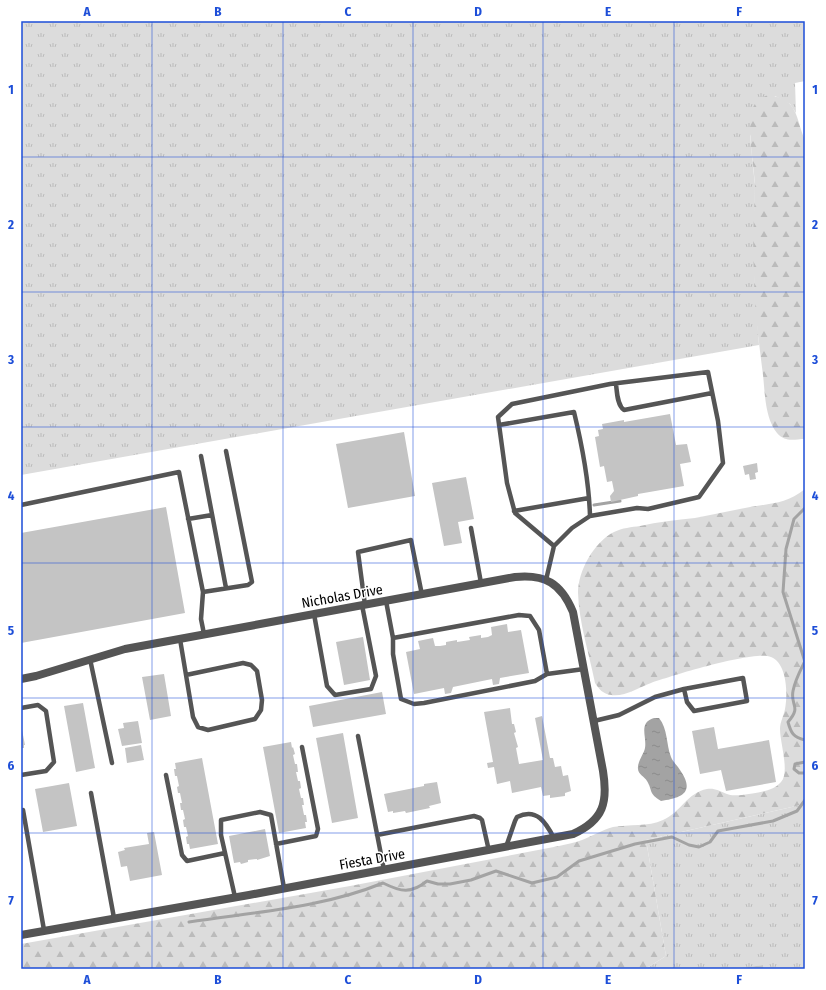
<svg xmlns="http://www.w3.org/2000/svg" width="826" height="990" font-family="'Fira Sans Condensed',sans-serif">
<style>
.grass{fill:url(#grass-tufts)}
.forest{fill:url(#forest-firs)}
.water{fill:url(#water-ripples)}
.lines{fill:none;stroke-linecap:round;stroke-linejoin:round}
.stream{stroke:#a3a3a3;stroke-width:3}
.building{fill:#c4c4c4}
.lane{stroke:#555;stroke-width:4.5}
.street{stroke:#555;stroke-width:8}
.grid{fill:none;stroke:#1d4ed8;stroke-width:1;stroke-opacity:0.55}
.labels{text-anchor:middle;stroke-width:3;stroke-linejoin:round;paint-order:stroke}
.street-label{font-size:14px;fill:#000;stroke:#fff}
.neatline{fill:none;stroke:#1d4ed8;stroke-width:1.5}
.grid-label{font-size:13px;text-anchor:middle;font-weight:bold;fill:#1d4ed8}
</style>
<defs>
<pattern id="grass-tufts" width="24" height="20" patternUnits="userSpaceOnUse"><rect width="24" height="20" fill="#dcdcdc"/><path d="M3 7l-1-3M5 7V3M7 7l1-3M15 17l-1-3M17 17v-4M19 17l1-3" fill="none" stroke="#bbb"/></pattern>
<pattern id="forest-firs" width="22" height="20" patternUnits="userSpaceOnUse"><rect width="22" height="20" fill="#dcdcdc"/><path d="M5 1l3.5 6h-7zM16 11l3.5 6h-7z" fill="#bbb"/></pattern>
<pattern id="water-ripples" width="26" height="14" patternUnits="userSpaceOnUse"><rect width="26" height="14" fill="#a3a3a3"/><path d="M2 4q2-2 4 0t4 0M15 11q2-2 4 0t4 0" fill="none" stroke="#8b8b8b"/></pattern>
</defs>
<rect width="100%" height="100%" fill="#fff"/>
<path class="grass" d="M 30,21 L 805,21 L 805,81 L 795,83 L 796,113 L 790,104 L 775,96 L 750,136 L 755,186 L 754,276 L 759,345 L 21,475 L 21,23 Z
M 805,804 L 805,969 L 764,969 L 763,965 L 737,969 L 645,969 L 666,956 L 646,840 Z"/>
<path class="forest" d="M 768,95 C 799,99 795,117 805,140 L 805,439 C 794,439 786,443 777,433 C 765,418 765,393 763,375 C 759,342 754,308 754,275 C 753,254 753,234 754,214 C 754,205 755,196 755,187 C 754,162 747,136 752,111 C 754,102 760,98 768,95 Z
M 805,489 L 805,804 L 646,840 L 666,956 L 645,969 L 21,969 L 21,944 L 350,886 L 559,846 C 566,844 574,843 582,840 C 592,836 602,830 613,827 C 629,824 648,827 663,820 C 680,813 688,792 707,789 C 715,788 719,791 727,794 C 731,796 737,795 742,795 C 754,793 773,792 781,782 C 790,772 780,743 780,729 C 780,722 784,715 785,709 C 788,694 787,663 771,657 C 754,650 671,676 651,683 C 638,688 625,697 611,695 C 603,694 599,689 595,683 C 589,653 579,623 578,593 C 578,571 594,542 614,532 C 622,528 632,527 640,526 C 658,522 676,520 695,518 C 712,515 728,511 745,508 C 769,503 785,505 805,489 Z"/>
<path class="water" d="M 654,718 L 659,718 C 668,729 666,744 671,757 C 673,762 677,765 680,770 C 696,793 681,798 661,801 C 648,793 653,791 647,781 C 645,777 638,774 638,769 C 637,762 644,754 645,748 C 647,736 638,723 654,718 Z"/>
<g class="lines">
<path class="stream" d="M 594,505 L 620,501
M 805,508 L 794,519 L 786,549 L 783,592 L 805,662
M 805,661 C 800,671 795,680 793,691 C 790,706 802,706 788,722 C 791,733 793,737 805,740
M 805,762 L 795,764 L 794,769 L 799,773 L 805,773
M 189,922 C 255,912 322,908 383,883 C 401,892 411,894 427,881 L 438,884 L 450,884 L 471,880 L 496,871 L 532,883 L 557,877 L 579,861 L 635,844 L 672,837 L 689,845 L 699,847 L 710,842 L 718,831 L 773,821 L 797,811 L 805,800"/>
</g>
<path class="building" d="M 670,414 L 676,445 L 687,444 L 691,462 L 680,464 L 684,486 L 638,494 L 638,496 L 611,502 L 610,496 L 614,491 L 612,481 L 607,482 L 604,466 L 600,467 L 595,437 L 599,436 L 598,430 L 603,429 L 602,424 L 624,420 L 624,422 Z
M 404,432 L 415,496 L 348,508 L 336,444 Z
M 757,463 L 758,472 L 755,473 L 756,479 L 750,480 L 749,474 L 745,475 L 743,466 Z
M 466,477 L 474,519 L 458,522 L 462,543 L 444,546 L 432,483 Z
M 166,507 L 185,613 L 21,643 L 21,533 Z
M 507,624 L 508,632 L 521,630 L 529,673 L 500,678 L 499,684 L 493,685 L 492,679 L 453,687 L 451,693 L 445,694 L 444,688 L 414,694 L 406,652 L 420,649 L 418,641 L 433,638 L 435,646 L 440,646 L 446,645 L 446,642 L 457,640 L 457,642 L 470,640 L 469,637 L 481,635 L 481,638 L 488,637 L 492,635 L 491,627 Z
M 363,637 L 370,680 L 344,685 L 336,642 Z
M 164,674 L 171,716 L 150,720 L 142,677 Z
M 382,692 L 386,714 L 313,727 L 309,706 Z
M 83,703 L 95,768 L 76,772 L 64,706 Z
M 510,708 L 512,724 L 514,724 L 516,732 L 514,733 L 518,747 L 516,748 L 519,764 L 543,760 L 535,718 L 542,716 L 550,758 L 553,758 L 555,767 L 561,766 L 563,776 L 568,775 L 571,791 L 565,793 L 565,796 L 550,798 L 550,795 L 543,796 L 541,787 L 512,793 L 510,781 L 497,784 L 494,767 L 488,768 L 487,763 L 493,762 L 484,712 Z
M 138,721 L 142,743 L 122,746 L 118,729 L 124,728 L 123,723 Z
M 21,725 L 25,745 L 24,745 L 24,748 L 21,748 Z
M 714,727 L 718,749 L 769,740 L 776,782 L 726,791 L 721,770 L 700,774 L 692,731 Z
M 343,733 L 358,818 L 332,823 L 316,738 Z
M 291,742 L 292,748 L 293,747 L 295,754 L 293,755 L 295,764 L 297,764 L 298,772 L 296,772 L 298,781 L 300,781 L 301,788 L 299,789 L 301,798 L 303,798 L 304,805 L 302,805 L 304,815 L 306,815 L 307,822 L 305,822 L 306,828 L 279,833 L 263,747 Z
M 141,745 L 144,760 L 127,763 L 125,748 Z
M 202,758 L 218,844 L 190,849 L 189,844 L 187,844 L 186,837 L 188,836 L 186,827 L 184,827 L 183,820 L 185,819 L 183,810 L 181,810 L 180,803 L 182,803 L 180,793 L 178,793 L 177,787 L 179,786 L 177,776 L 175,776 L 174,769 L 176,769 L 175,763 Z
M 437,782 L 441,803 L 429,806 L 430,808 L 406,813 L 405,811 L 393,813 L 393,811 L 388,812 L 384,794 L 424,786 L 424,784 Z
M 69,783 L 77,826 L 43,832 L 35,789 Z
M 265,829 L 270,856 L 257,860 L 257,859 L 248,860 L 248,862 L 241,864 L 240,862 L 234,863 L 229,836 Z
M 154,832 L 162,875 L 130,881 L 127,866 L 121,867 L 118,852 L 125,850 L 124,848 L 149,844 L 147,833 Z
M 763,965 L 764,969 L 742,969 L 742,968 Z"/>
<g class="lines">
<path class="lane" d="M 616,384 C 617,392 617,405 624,410 L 712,393
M 499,425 L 574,412 C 582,445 589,481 590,516
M 201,456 L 226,588
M 21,505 L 179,472 L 203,592 L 201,619 L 204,634
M 514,511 L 589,498
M 188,519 L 212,515
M 471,528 L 481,583
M 546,580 L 554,546 L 572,528 L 590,516 L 637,508 L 648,509 L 699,497 L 723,463 L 718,421 L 708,372 L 610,384 L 512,404 L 498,417 L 507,483 L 515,513 L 554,546
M 203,592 L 248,585 L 252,582 L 226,451
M 386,601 L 393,638 L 519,615 L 530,616 L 539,630 L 547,674 L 584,669
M 365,605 L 358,552 L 411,540 L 422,595
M 314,614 L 327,686 L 335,695 L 371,689 L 376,676 L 362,605
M 393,638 L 393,654 L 401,699 L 414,704 L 424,703 L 535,681 L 547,674
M 180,639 L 193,717 L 198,727 L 208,730 L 255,719 L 261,710 L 262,700 L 257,671 L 251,665 L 243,663 L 186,675
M 90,659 L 112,763
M 21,708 L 38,705 L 46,711 L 54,762 L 46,771 L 21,775
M 594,721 L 619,715 L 655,697 L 684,689 L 743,678 L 747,701 L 694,711 L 687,702 L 684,689
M 358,736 L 384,870
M 166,775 L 182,855 L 187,861 L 225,853
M 91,793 L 114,918
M 23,810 L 44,930
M 377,835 L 474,816 L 480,818 L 482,820 L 489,851
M 276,844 L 316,836 L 318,829 L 302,747
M 506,847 L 515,821 L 517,817 C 537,807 546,823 554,838
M 235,897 L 221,835 L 221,820 L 260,812 L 271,815 L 284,888"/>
<path class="street" d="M 21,679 L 36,676 L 125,649 L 515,577 C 545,574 561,583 573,612 L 603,771 C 608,802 604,820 573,834 L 249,895 L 21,935"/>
</g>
<path class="grid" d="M 152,21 L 152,969M 283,21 L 283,969M 413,21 L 413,969M 543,21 L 543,969M 674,21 L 674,969M 21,157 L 805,157M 21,292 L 805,292M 21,427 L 805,427M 21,563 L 805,563M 21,698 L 805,698M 21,833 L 805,833"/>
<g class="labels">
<g class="street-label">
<text transform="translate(342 596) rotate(-10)" y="5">Nicholas Drive</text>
<text transform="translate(372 859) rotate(-10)" y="5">Fiesta Drive</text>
</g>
</g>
<rect width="826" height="990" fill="none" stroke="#ffffff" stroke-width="44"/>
<rect x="22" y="22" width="782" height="946" class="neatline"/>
<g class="grid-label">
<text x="87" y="16">A</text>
<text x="218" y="16">B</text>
<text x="348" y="16">C</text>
<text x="478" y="16">D</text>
<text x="608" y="16">E</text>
<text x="739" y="16">F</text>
<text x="11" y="94">1</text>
<text x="815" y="94">1</text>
<text x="11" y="229">2</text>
<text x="815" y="229">2</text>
<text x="11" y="364">3</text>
<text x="815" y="364">3</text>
<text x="11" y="500">4</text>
<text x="815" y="500">4</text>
<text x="11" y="635">5</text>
<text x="815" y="635">5</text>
<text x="11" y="770">6</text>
<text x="815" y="770">6</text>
<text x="11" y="905">7</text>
<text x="815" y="905">7</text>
<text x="87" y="984">A</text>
<text x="218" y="984">B</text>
<text x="348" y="984">C</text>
<text x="478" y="984">D</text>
<text x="608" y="984">E</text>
<text x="739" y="984">F</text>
</g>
</svg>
